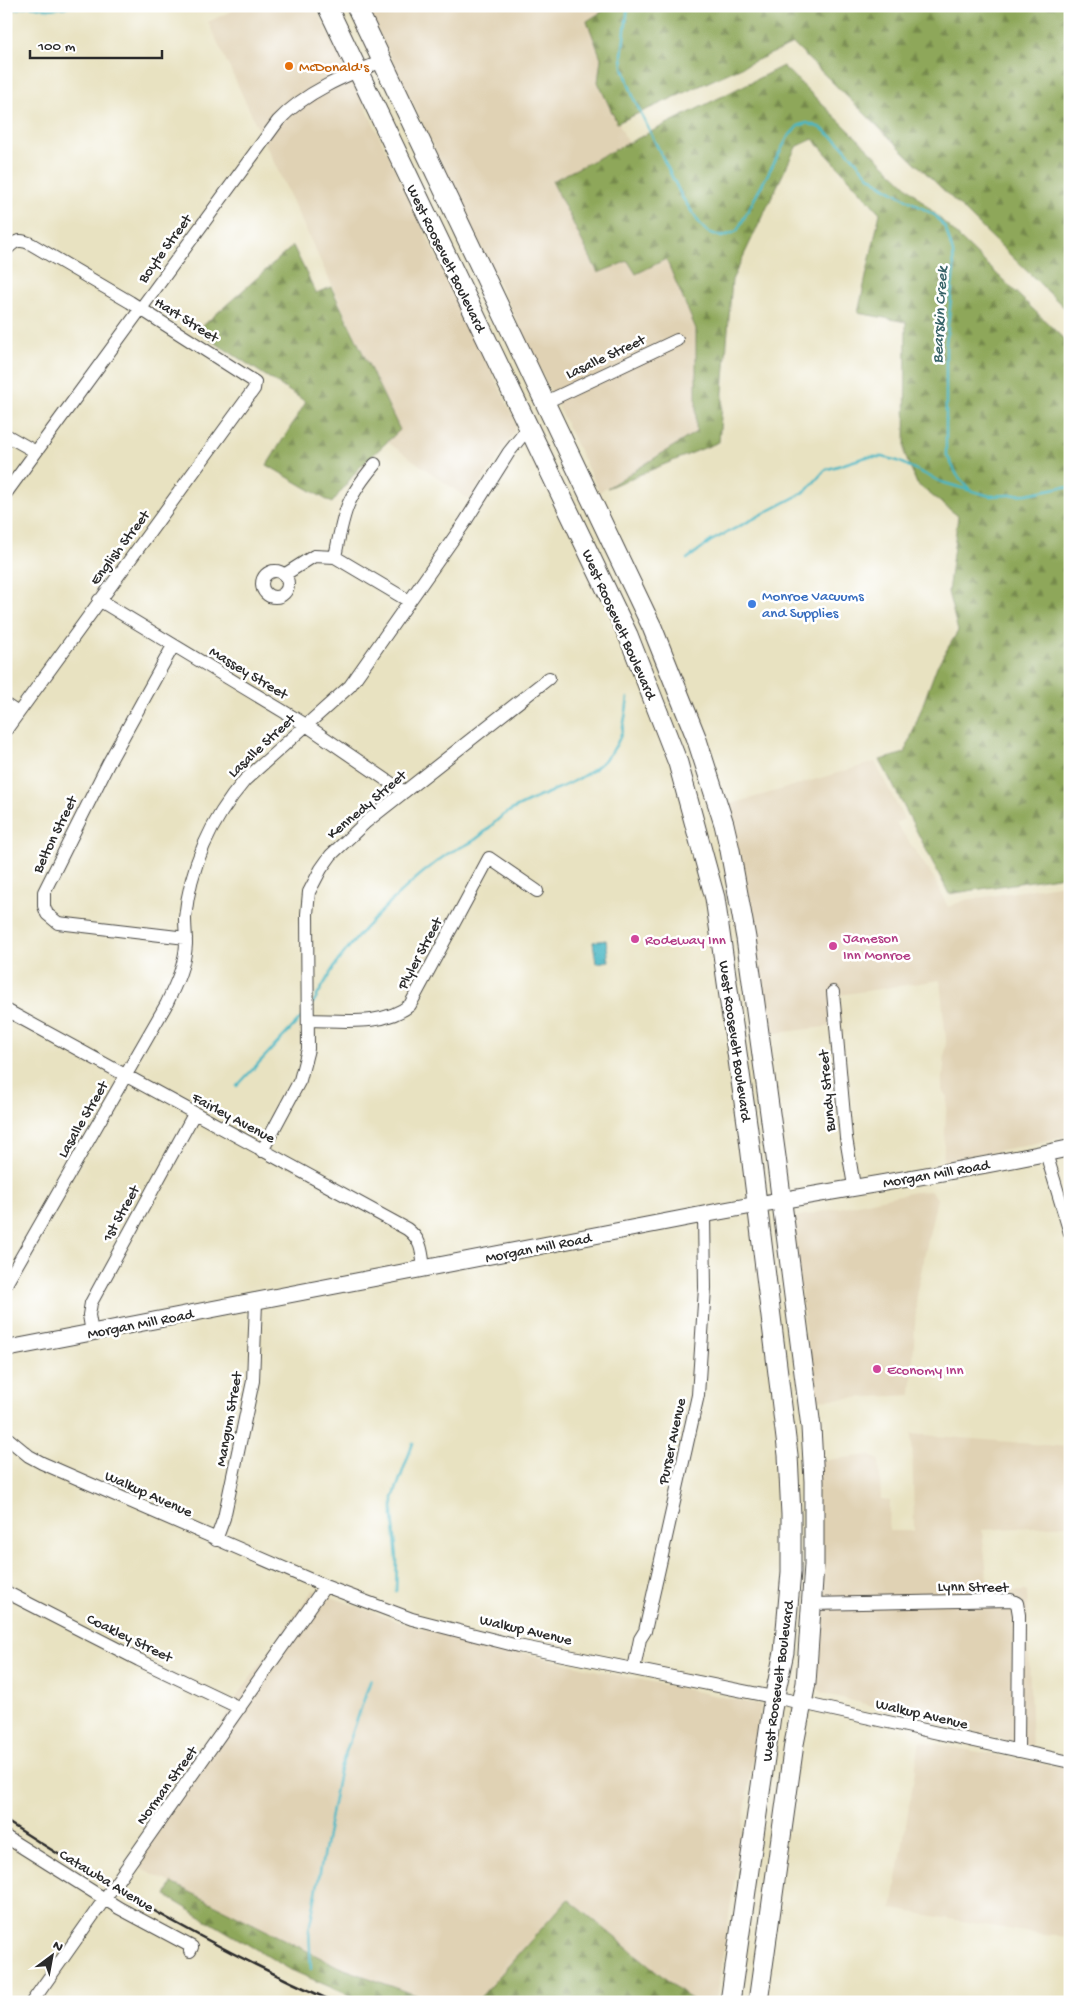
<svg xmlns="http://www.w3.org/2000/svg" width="1076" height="2008" font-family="'Gochi Hand',sans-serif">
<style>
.built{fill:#e0d2b4}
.forest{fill:url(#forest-firs);stroke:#5c6942}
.water{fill:url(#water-ripples);stroke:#3a7178}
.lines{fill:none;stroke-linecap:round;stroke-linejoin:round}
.stream{stroke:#49b7c4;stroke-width:2.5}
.minor-casing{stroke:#474642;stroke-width:14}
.major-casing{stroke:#474642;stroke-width:18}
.highway-casing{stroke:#474642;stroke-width:21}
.minor{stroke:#fff;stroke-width:12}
.major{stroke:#fff;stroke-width:16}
.highway{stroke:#fff;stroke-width:19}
.rail{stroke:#2b2b2b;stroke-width:2.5}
.food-dot{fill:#e8710a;stroke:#fff;stroke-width:2}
.shop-dot{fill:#3f7fe0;stroke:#fff;stroke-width:2}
.hotel-dot{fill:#d1479c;stroke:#fff;stroke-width:2}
.labels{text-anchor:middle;stroke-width:5;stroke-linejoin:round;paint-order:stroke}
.food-label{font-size:15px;fill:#c56008;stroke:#fff;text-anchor:start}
.street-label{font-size:15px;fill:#2b2b2b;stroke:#fff}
.shop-label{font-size:15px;fill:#366cbe;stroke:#fff;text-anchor:start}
.hotel-label{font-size:15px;fill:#b23c85;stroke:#fff;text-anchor:start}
.water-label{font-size:16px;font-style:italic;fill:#376368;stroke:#fff}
</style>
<defs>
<pattern id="forest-firs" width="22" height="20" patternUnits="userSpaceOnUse" patternTransform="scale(1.25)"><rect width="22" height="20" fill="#8ea75a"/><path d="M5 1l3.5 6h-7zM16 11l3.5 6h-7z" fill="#74884b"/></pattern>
<pattern id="water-ripples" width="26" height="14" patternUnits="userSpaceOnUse" patternTransform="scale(1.25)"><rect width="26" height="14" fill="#49b7c4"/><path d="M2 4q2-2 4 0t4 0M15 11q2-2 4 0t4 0" fill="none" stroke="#3d959f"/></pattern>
</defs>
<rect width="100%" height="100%" fill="#fff"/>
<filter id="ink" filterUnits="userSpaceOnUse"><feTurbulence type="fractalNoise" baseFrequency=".02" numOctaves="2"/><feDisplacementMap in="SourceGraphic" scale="10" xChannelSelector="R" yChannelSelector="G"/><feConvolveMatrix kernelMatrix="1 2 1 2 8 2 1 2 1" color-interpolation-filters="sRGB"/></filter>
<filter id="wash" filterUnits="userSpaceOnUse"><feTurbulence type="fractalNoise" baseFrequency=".0096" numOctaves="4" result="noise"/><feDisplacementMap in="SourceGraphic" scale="20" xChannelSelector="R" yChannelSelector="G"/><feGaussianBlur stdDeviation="1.12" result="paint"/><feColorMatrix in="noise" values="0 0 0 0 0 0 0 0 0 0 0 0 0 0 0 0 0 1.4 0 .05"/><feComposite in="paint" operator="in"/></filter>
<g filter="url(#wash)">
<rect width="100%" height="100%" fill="#e8e2c1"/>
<path class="built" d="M 242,6 L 315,6 L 366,108 L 514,418 L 516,425 L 514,433 L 470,500 L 387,442 L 400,430 L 208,22 Z
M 366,6 L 605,6 L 603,11 L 588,21 L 601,58 L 599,82 L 628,143 L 553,181 L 628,261 L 636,274 L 666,259 L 696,329 L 696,432 L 599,492 Z
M 875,762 L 904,819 L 896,823 L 934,878 L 948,907 L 965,900 L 1070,883 L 1070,1136 L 943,1162 L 947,1097 L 942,1090 L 946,1040 L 940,980 L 839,995 L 841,1025 L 769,1034 L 751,906 L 740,865 L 728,805 Z
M 930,1191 L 937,1198 L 917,1291 L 911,1395 L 814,1400 L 792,1223 L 796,1217 L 914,1192 Z
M 912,1434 L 1070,1447 L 1069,1525 L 982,1530 L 989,1592 L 1027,1591 L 1032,1747 L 822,1693 L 811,1681 L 818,1461 L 869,1455 L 879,1460 L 881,1500 L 890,1501 L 889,1531 L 914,1531 Z
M 313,1590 L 408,1625 L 594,1670 L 761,1705 L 716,2002 L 697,2002 L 688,1997 L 568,1899 L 476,2002 L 435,2002 L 339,1967 L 137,1866 L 236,1698 Z
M 920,1741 L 1070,1769 L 1070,1937 L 1043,1935 L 892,1909 Z"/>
<path class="forest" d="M 605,6 L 1070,6 L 1070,313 L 793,44 L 617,123 L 598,82 L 601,58 L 587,21 L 603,11 Z
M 783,66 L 1070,345 L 1070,875 L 949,894 L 880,760 L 905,753 L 937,666 L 958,631 L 948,592 L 958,516 L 917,484 L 905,455 L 906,322 L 858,313 L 880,213 L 813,139 L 796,147 L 732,280 L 719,442 L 607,488 L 696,432 L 696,329 L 666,259 L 636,274 L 628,261 L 598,273 L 552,181 Z
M 293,246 L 316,293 L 331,287 L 400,430 L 358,469 L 332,503 L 267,465 L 306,402 L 197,331 Z
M 172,1883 L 339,1967 L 435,2002 L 365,2002 L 291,1970 L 166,1896 Z
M 568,1899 L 688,1997 L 697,2002 L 476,2002 Z"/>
<path class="water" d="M 606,940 L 609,961 L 596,963 L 593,942 Z"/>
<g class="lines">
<path class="stream" d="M 31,6 L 48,9 L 76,6
M 628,6 L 622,55 L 623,67 L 634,99 L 682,197 L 700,224 L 708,232 L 722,237 L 737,231 L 788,137 L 798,126 L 807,123 L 821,128 L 840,143 L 869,176 L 885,187 L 936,216 L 946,229 L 953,253 L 954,269 L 946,344 L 946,453 L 957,475 L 971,491
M 6,11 L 28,6
M 687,559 L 711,541 L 799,495 L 807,490 L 825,470 L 866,457 L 883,457 L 898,461 L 941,482 L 990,496 L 1027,494 L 1062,487 L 1070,488
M 313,1003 C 321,990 329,974 338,961 C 365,925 412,878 449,853 C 457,848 466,846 473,841 C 485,834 493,822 505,814 C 535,795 571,788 599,765 C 623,745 624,726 628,698
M 237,1086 L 303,1016
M 396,1591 L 397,1559 L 393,1517 L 393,1498 L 413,1443
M 311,1969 L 309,1930 L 339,1772 L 371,1679"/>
</g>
</g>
<g filter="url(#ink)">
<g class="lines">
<g class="minor-casing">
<path id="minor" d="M 6,250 C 15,241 19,238 31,244 L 130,302 L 255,382 L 254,389 L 6,730
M 546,402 L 677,340
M 6,435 L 36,452
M 6,493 L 278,121 C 305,92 346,75 383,61
M 335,557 C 344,512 345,500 375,464
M262 584a13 13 0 1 1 26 0a13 13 0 1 1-26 0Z
M 284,575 L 314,556 L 335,557 L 409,601
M 99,600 L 306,725 L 404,792
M 173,646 L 108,764 L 44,892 L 44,906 L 47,914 L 58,923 L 186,938
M 6,705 L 18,713
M 833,992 L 846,1138 L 854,1186
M 6,1010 L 407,1229 C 422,1240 422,1252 424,1269
M 308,1020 C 341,1020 383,1027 410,1005 L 489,858 L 537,891
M 262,1151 L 300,1080 L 308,1049 L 307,914 L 309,892 L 321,869 L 331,855 L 366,822 L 549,678
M 1046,1153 L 1070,1233
M 6,1284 L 166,1005 C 175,986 185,966 186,944 C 186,935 185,926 185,918 C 190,866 212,819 245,780 L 350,686 L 465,522 L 509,452 L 529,427
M 92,1333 L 89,1315 L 91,1303 L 194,1114
M 6,1437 L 29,1456 L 42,1463 L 325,1586 L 412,1619 L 518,1646 L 788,1700 L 1070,1762
M 216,1540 L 224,1518 L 253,1381 L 256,1302
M 6,1592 L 139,1660 L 240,1708
M 811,1604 L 1011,1600 L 1017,1603 L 1019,1615 L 1018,1751
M 634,1669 L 640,1639 L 645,1631 L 698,1395 L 705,1288 L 704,1214
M 6,1837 L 119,1908 L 192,1947 L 190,1951
M 32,2002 L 325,1586"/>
</g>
<g class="major-casing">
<path id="major" d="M 6,1349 C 240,1305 473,1258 706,1214 C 827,1191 949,1174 1070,1148"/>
</g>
<g class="highway-casing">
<path id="highway" d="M 327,6 L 628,635 L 678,763 L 715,898 L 748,1130 L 788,1455 L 791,1515 L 791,1572 L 784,1652 L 772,1709 L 730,2002
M 356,6 L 652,627 L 696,737 L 724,824 L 730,850 L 746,938 L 776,1157 L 811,1427 L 814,1481 L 814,1565 L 806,1683 L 794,1744 L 758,2002"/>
</g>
<use href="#minor" class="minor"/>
<use href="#major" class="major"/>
<use href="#highway" class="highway"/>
<path class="rail" d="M 6,1821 C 111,1889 220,1951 334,2002"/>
</g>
</g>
<circle class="food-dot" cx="289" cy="66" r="5"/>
<circle class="shop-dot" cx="752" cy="604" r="5"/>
<g class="hotel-dot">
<circle cx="635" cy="939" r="5"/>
<circle cx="833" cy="946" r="5"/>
<circle cx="877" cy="1369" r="5"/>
</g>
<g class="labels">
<g class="food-label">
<text x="299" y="71">McDonald's</text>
</g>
<g class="street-label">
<text transform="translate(164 248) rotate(-54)" y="5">Boyte Street</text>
<text transform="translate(447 258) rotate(64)" y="5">West Roosevelt Boulevard</text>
<text transform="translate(187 319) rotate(32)" y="5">Hart Street</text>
<text transform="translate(605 356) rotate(-25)" y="5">Lasalle Street</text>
<text transform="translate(119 547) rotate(-53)" y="5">English Street</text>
<text transform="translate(620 624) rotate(66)" y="5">West Roosevelt Boulevard</text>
<text transform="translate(249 672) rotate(31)" y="5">Massey Street</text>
<text transform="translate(261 745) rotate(-43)" y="5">Lasalle Street</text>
<text transform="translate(366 804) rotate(-40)" y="5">Kennedy Street</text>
<text transform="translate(54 834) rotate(-64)" y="5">Belton Street</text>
<text transform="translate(419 953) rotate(-62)" y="5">Plyler Street</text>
<text transform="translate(736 1041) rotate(82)" y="5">West Roosevelt Boulevard</text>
<text transform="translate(826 1091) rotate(-95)" y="5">Bundy Street</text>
<text transform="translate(234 1117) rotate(28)" y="5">Fairley Avenue</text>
<text transform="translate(82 1119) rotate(-60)" y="5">Lasalle Street</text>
<text transform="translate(936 1173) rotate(-10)" y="5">Morgan Mill Road</text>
<text transform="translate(120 1213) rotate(-61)" y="5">1st Street</text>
<text transform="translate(538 1247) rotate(-11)" y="5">Morgan Mill Road</text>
<text transform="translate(140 1323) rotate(-11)" y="5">Morgan Mill Road</text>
<text transform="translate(228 1419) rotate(-80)" y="5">Mangum Street</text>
<text transform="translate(671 1441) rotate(-78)" y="5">Purser Avenue</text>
<text transform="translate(149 1493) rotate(24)" y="5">Walkup Avenue</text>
<text transform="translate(973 1586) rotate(1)" y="5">Lynn Street</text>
<text transform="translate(526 1629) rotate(13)" y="5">Walkup Avenue</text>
<text transform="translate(130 1637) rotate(26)" y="5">Coakley Street</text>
<text transform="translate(777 1681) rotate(-82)" y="5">West Roosevelt Boulevard</text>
<text transform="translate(922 1713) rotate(13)" y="5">Walkup Avenue</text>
<text transform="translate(166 1785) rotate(-54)" y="5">Norman Street</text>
<text transform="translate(107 1880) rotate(31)" y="5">Catawba Avenue</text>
</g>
<g class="shop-label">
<text x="762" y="600">Monroe Vacuums<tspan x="762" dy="17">and Supplies</tspan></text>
</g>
<g class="hotel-label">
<text x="843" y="942">Jameson<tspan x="843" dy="17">Inn Monroe</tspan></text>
<text x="645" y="944">Rodeway Inn</text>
<text x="887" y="1374">Economy Inn</text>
</g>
<g class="water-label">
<text transform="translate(938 315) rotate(-87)" y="6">Bearskin Creek</text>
</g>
</g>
<rect width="1076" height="2008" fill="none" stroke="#fff" stroke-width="25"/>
<g transform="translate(52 1956) rotate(32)" stroke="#ffffff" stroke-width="4" paint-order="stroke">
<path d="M0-4L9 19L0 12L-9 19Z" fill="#2b2b2b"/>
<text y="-8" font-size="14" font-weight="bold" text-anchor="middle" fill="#2b2b2b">N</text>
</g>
<path d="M30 50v8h132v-8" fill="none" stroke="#2b2b2b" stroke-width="2.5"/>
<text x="38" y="50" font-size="15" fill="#2b2b2b" stroke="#ffffff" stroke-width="4" paint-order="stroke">100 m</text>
</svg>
